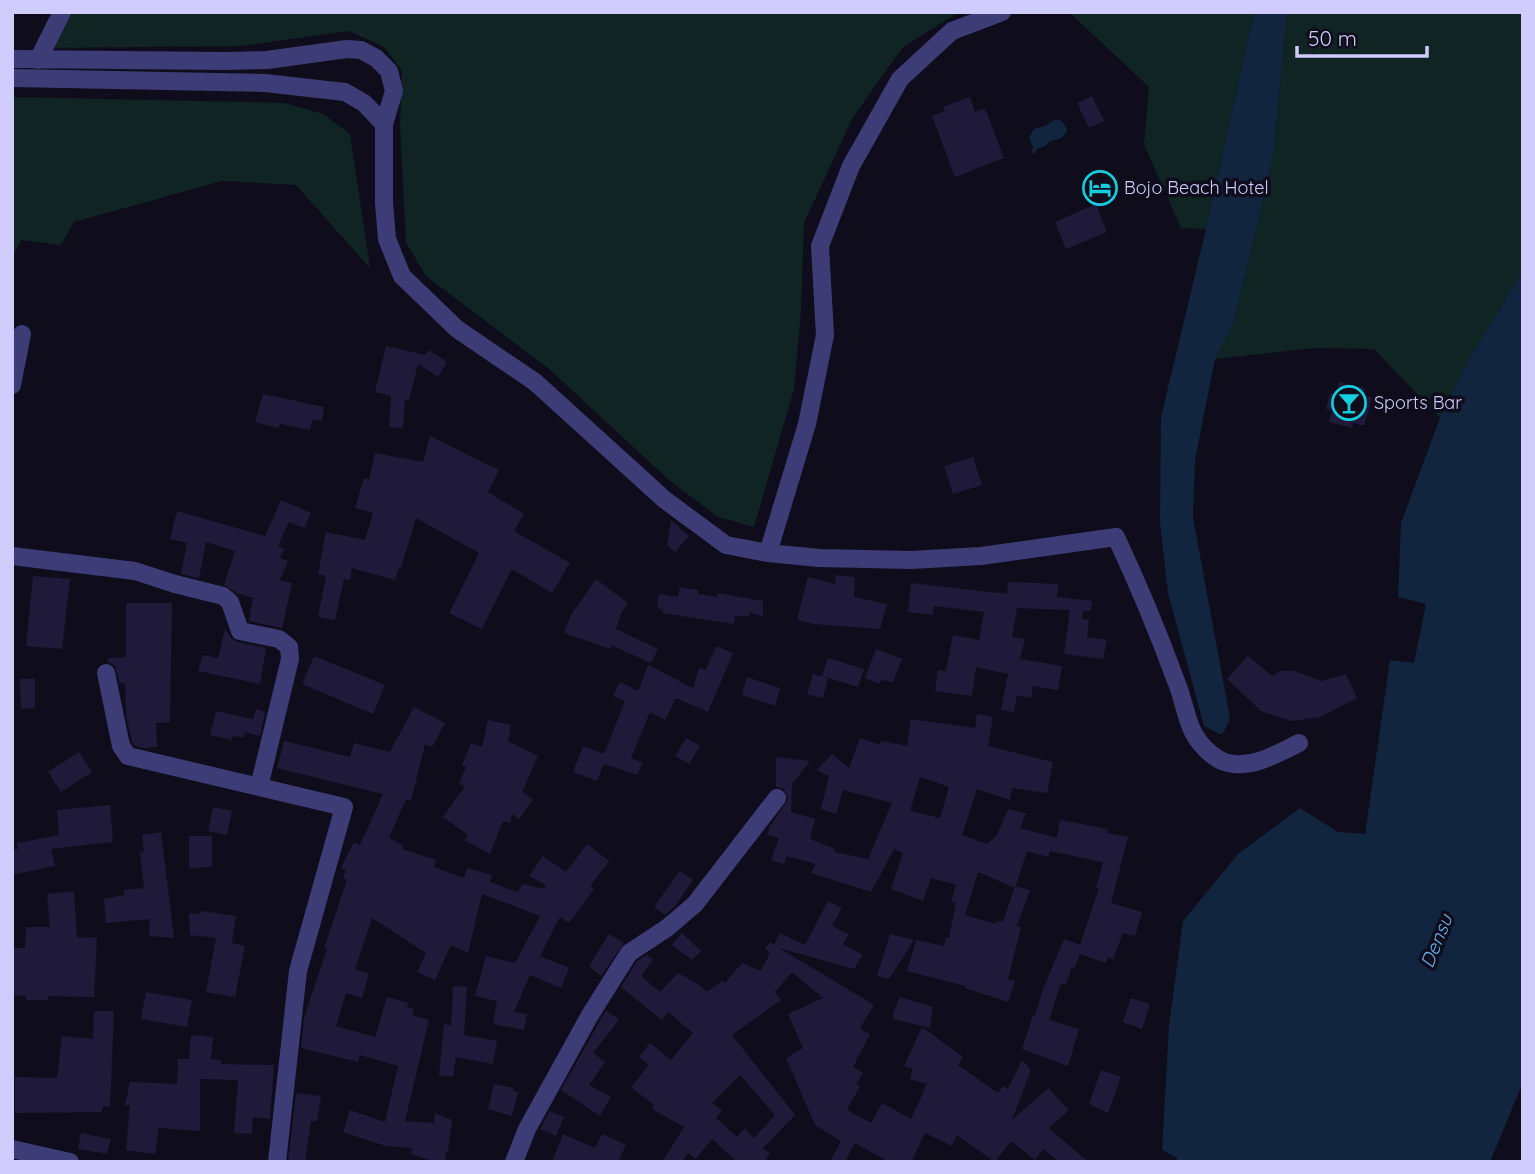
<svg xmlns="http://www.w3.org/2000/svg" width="1535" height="1174" font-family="Quicksand,sans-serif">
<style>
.green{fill:#102423}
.water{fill:#11253f}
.building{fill:#201a3a;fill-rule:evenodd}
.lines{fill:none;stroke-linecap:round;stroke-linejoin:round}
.minor{stroke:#3d3c76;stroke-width:18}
.labels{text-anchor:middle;stroke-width:7;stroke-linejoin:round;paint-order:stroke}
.poi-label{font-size:18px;fill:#cfcbfa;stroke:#0f0d1b;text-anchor:start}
.water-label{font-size:19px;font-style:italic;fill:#63b2f1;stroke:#0f0d1b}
</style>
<rect width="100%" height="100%" fill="#0f0d1b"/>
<path class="green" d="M 71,12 L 959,12 L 903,47 L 853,117 L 804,223 L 801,310 L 794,389 L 754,527 L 718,517 L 669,480 L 548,368 L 426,276 L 406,242 L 400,127 L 402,71 L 384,47 L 349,31 L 241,46 L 51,48 Z
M 1069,12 L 1254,12 L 1206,229 L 1181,228 L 1144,144 L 1149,87 Z
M 1287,12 L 1523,12 L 1523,270 L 1466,364 L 1440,418 L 1374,349 L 1316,348 L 1215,359 L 1234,323 L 1273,158 Z
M 12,97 L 285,103 L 323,114 L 350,134 L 370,268 L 296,185 L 222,181 L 74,222 L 61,245 L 21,240 L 12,258 Z"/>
<path class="water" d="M 1254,12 L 1287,12 L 1273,158 L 1234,323 L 1215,359 L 1195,460 L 1193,517 L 1230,719 L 1222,735 L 1204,726 L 1168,593 L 1160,522 L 1161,417 L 1206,229 Z
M 1056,119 C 1062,120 1065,124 1067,130 C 1063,139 1060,139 1050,141 L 1045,146 L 1037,149 L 1035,154 L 1032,152 L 1033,147 L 1029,137 L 1034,129 L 1045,126 Z
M 1523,270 L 1523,1082 L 1490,1162 L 1177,1162 L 1177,1158 L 1162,1150 L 1169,1026 L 1183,921 L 1238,854 L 1300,808 L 1338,832 L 1365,834 L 1390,660 L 1414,663 L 1426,604 L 1398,597 L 1401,523 L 1440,418 L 1466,364 Z"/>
<path class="building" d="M 1092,96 L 1104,121 L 1089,128 L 1077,103 Z
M 970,97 L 975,112 L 985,108 L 1004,158 L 955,177 L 932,116 L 945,111 L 943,107 Z
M 1096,204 L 1107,232 L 1066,249 L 1055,222 Z
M 386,346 L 425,355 L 429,350 L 447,362 L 438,377 L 418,364 L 409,400 L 405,399 L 403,428 L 389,427 L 391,396 L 375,392 Z
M 1339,382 L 1365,388 L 1363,395 L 1372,398 L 1364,426 L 1353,423 L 1352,428 L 1329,422 L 1332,411 L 1326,409 L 1330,393 L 1336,394 Z
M 263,394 L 324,407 L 322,421 L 312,420 L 310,430 L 280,424 L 278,428 L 255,422 Z
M 430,436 L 499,470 L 488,492 L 524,514 L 514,531 L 570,563 L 552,593 L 512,569 L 482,629 L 449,613 L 479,553 L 416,518 L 401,568 L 399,567 L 395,580 L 352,568 L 350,580 L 344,579 L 335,620 L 318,617 L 326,576 L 318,574 L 326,532 L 365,540 L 373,513 L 355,508 L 364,478 L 369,480 L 375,453 L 423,462 Z
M 973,457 L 982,485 L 953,494 L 944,466 Z
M 281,500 L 311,513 L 304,528 L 289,522 L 278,546 L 284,549 L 280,558 L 288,561 L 280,580 L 292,583 L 282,628 L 249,621 L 253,598 L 237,593 L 224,585 L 235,551 L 206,542 L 199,578 L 181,574 L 187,543 L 170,539 L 177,511 L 265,536 Z
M 671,520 L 689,536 L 675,552 L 667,545 Z
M 836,575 L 855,577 L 854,597 L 887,604 L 880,629 L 814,624 L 797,620 L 808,577 L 835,584 Z
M 33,576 L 70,579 L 62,649 L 26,646 Z
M 596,579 L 628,603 L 621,613 L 616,629 L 658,649 L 651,663 L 611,645 L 610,649 L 564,633 L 571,615 Z
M 1008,582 L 1058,584 L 1057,597 L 1092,601 L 1091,611 L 1083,611 L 1082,619 L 1089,620 L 1087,637 L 1107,640 L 1103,659 L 1064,654 L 1070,610 L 1017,608 L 1012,637 L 1025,639 L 1020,659 L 1062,666 L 1058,690 L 1033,686 L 1031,698 L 1017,695 L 1014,712 L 1001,710 L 1008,674 L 976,667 L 972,696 L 935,691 L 938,670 L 946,671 L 953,635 L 979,640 L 984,612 L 934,606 L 933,615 L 908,612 L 911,583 L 1007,594 Z
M 680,587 L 699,590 L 698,594 L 717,597 L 718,593 L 763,601 L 763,617 L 750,612 L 749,616 L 735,616 L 734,624 L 662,613 L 663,609 L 657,608 L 659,594 L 678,597 Z
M 126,603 L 172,603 L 170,722 L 156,723 L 157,747 L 143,748 L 135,746 L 132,741 L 126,715 L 125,683 L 120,683 L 115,666 L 108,662 L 108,658 L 126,657 Z
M 225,629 L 232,639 L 237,642 L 266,648 L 260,684 L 198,671 L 203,655 L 218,658 Z
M 716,646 L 733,653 L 708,712 L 676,698 L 665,720 L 650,712 L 631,758 L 643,763 L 637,775 L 604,764 L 597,781 L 573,772 L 583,746 L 604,754 L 625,701 L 613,696 L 620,682 L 638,691 L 648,665 L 693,688 L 699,668 L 706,670 Z
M 876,649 L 902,659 L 893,682 L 881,680 L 879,684 L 865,678 Z
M 314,656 L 385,685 L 373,714 L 302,684 Z
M 1248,656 L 1272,676 L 1280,671 L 1294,671 L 1321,681 L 1346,674 L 1357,698 L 1320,717 L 1291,721 L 1261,711 L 1227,679 Z
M 828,658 L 864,669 L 858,687 L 822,676 Z
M 813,674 L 828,678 L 823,698 L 807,694 Z
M 747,677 L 780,688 L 775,706 L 742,695 Z
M 20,679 L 35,679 L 35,708 L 21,709 Z
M 414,707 L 445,723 L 432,747 L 425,744 L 411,801 L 406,799 L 389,838 L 404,846 L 402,849 L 436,860 L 434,867 L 464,878 L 467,868 L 492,875 L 490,882 L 517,892 L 523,884 L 544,889 L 546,885 L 529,876 L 543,856 L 566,872 L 587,844 L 609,861 L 590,886 L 594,889 L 569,923 L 560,917 L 540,956 L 569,968 L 561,988 L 530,975 L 514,1012 L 527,1014 L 524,1030 L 493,1024 L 497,1001 L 475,996 L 486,956 L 515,963 L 540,916 L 482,894 L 468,953 L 451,945 L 435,980 L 417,972 L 426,953 L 372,918 L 355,969 L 369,974 L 362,998 L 346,993 L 336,1026 L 375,1037 L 387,997 L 408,1003 L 407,1007 L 414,1008 L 412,1015 L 429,1020 L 405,1121 L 434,1123 L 435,1113 L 452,1120 L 448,1152 L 446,1152 L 445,1162 L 436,1162 L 411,1154 L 412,1148 L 386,1146 L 343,1132 L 350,1110 L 385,1122 L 398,1066 L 360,1055 L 358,1062 L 301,1048 L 304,1018 L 327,949 L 324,948 L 347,880 L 343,878 L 346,870 L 341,868 L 354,842 L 360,845 L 383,794 L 277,768 L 284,741 L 350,757 L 354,743 L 390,752 Z
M 256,709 L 265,712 L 260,736 L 245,732 L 244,738 L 233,736 L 232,740 L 210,735 L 216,711 L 253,719 Z
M 977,714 L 993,717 L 988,746 L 1053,762 L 1047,793 L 1012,788 L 1010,800 L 977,789 L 962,835 L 987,844 L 997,835 L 1008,809 L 1026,813 L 1020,828 L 1057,838 L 1060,820 L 1108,829 L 1107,833 L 1128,837 L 1111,903 L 1142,912 L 1135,936 L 1123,933 L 1113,959 L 1108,957 L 1106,963 L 1080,954 L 1074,968 L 1072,967 L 1066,984 L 1061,983 L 1049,1020 L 1079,1029 L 1068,1066 L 1022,1049 L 1033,1015 L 1035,1016 L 1043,989 L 1064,939 L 1080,945 L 1099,888 L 1096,888 L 1103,862 L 1050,851 L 1048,857 L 1027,851 L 1015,888 L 978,872 L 965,915 L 996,924 L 997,921 L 1003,922 L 1015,886 L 1030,890 L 1017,926 L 1021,927 L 1008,979 L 1015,981 L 1008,1002 L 965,988 L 966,986 L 907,971 L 916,940 L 944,946 L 946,937 L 949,938 L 956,903 L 951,902 L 956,885 L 931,878 L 923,901 L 891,889 L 903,853 L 894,849 L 871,892 L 811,873 L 816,864 L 787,856 L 784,864 L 771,860 L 779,838 L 767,835 L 770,826 L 788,799 L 784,789 L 776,787 L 776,757 L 810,761 L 792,784 L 791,812 L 815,819 L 810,839 L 835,849 L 834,852 L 868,859 L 892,803 L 843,790 L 836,814 L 821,809 L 829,776 L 817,770 L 832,754 L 849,768 L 860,738 L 880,745 L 881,741 L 907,746 L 911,719 L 975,728 ZM 920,777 L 949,787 L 940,818 L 910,811 Z
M 488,720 L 511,725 L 508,741 L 538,756 L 522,792 L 533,799 L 519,819 L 512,814 L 510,823 L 503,821 L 490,854 L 464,840 L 468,835 L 443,817 L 465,786 L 459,784 L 466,767 L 462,765 L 471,743 L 482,747 Z
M 686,738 L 700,746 L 689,764 L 675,756 Z
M 79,752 L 92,772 L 61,792 L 48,772 Z
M 110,805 L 113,842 L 51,849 L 55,866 L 12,875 L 12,850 L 18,849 L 17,843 L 59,835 L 57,810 Z
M 213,807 L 232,811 L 227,835 L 208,831 Z
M 161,832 L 174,938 L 149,936 L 150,919 L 106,923 L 104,899 L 124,895 L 124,890 L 144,888 L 140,853 L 144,852 L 142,835 Z
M 189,836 L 212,836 L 212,867 L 189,868 Z
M 680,871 L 693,880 L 675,906 L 665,915 L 654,907 Z
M 74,891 L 77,937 L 97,938 L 94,997 L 48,996 L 48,1000 L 26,1000 L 26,996 L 12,995 L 12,948 L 25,948 L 26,927 L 50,927 L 47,894 Z
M 828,901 L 842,908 L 832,926 L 849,934 L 843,944 L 863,955 L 854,969 L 779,948 L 874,1005 L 860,1028 L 870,1034 L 853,1067 L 863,1073 L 856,1084 L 860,1086 L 847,1110 L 871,1123 L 882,1103 L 911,1119 L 927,1084 L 910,1079 L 913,1069 L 904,1066 L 922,1027 L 963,1057 L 958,1065 L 998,1093 L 1003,1086 L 1008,1089 L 1022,1060 L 1031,1070 L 1012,1120 L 1048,1088 L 1069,1110 L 1049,1128 L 1088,1162 L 1059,1162 L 1043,1149 L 1035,1160 L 1011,1141 L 995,1162 L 957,1135 L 952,1146 L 925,1133 L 911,1162 L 889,1162 L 855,1143 L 845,1162 L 830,1162 L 841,1141 L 815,1125 L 786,1058 L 803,1048 L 788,1014 L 823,998 L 792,972 L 775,992 L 781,1000 L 732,1035 L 795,1115 L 763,1148 L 770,1153 L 764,1162 L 737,1162 L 712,1139 L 696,1159 L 688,1153 L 682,1162 L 662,1162 L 684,1127 L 652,1109 L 654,1105 L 631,1087 L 649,1065 L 639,1057 L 650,1043 L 671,1060 L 693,1033 L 668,1012 L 662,1020 L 621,987 L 637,961 L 647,955 L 653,959 L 641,976 L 660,992 L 678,973 L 698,984 L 707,992 L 723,980 L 725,983 L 742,963 L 761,971 L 770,953 L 765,948 L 770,942 L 774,945 L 780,933 L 805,945 ZM 740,1075 L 775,1115 L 754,1138 L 745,1128 L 737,1137 L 716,1118 L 722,1111 L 712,1103 Z
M 201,911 L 236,916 L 232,943 L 245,946 L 235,997 L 206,992 L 216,938 L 190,935 L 189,913 L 200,914 Z
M 682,933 L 701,951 L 692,960 L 671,945 Z
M 609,934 L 624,943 L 601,976 L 589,966 Z
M 890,934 L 914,940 L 889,979 L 877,976 Z
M 453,986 L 467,987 L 464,1035 L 497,1041 L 493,1064 L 456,1057 L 453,1077 L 439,1075 L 444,1024 L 451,1026 Z
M 146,992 L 192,1000 L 187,1027 L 141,1019 Z
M 900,997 L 933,1007 L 930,1028 L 893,1019 L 893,1014 Z
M 1131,998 L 1150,1004 L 1142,1029 L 1123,1022 Z
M 606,1010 L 619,1020 L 593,1053 L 605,1062 L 589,1085 L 611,1097 L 600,1116 L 561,1090 Z
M 94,1011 L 114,1011 L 110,1106 L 102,1107 L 102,1112 L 15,1113 L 15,1077 L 57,1078 L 62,1036 L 93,1039 Z
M 191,1035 L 213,1037 L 211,1059 L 221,1060 L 221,1064 L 274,1065 L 270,1119 L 253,1117 L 252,1134 L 234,1133 L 238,1080 L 200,1079 L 200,1131 L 159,1128 L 155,1154 L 126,1150 L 130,1105 L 125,1106 L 130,1082 L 177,1084 L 178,1059 L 189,1059 Z
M 1101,1070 L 1121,1077 L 1108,1113 L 1089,1104 Z
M 494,1084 L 513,1088 L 513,1091 L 518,1092 L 512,1116 L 488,1109 Z
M 296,1093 L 321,1096 L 317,1121 L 311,1121 L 305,1162 L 288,1162 Z
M 550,1111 L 564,1117 L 556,1136 L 540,1129 Z
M 81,1133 L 111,1139 L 107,1154 L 78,1149 Z
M 563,1134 L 595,1148 L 602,1134 L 626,1145 L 619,1159 L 626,1162 L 552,1162 Z"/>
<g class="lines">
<path class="minor" d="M 12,59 L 226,61 L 267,60 L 347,49 L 361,50 L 376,58 L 389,71 L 394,91 L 384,124 L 384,203 L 387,239 L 402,276 L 457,329 L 535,382 L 665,500 L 726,545 L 768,553 L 819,558 L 911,560 L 981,556 L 1116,537 C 1138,584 1158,632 1176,681 C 1183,697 1185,716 1193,732 C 1199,744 1214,760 1228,763 C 1253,769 1278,753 1299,743
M 38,60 L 62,12
M 12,78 L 265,83 L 345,92 L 364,103 L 384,124
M 12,385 L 22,334
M 768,553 L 807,424 L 825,335 L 820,246 L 851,166 L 900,79 L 952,31 L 1002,12
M 12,556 L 135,571 L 175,584 L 223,596 L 230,602 L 240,631 L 279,639 L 289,647 L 290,659 L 259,787
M 106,673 L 121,746 L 128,756 L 344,807 L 298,971 L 277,1162
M 12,1149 L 70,1162
M 514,1162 L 527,1129 L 590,1015 L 629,953 L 667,928 L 695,904 L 777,798"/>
</g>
<defs>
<g id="hotel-ring" transform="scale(1.75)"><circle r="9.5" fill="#0f0d1b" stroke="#14cedd" stroke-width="1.5"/><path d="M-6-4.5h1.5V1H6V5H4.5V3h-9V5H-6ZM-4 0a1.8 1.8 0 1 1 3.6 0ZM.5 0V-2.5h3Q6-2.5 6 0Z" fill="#14cedd"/></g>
<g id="bar-ring" transform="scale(1.75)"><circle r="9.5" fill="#0f0d1b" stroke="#14cedd" stroke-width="1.5"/><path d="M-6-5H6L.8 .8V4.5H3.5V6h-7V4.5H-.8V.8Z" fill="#14cedd"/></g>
</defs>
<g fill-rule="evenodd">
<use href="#hotel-ring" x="1100" y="188"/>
<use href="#bar-ring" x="1349" y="403"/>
</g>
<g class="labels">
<g class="poi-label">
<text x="1124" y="194">Bojo Beach Hotel</text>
<text x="1374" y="409">Sports Bar</text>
</g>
<g class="water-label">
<text transform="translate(1436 941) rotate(-68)" y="7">Densu</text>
</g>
</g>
<rect width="1535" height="1174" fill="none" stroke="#cfcbfa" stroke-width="28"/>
<path d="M1297 46v10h130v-10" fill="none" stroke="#cfcbfa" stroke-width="3.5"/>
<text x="1308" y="46" font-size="21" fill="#cfcbfa" stroke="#0f0d1b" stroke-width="5" paint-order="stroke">50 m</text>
</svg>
